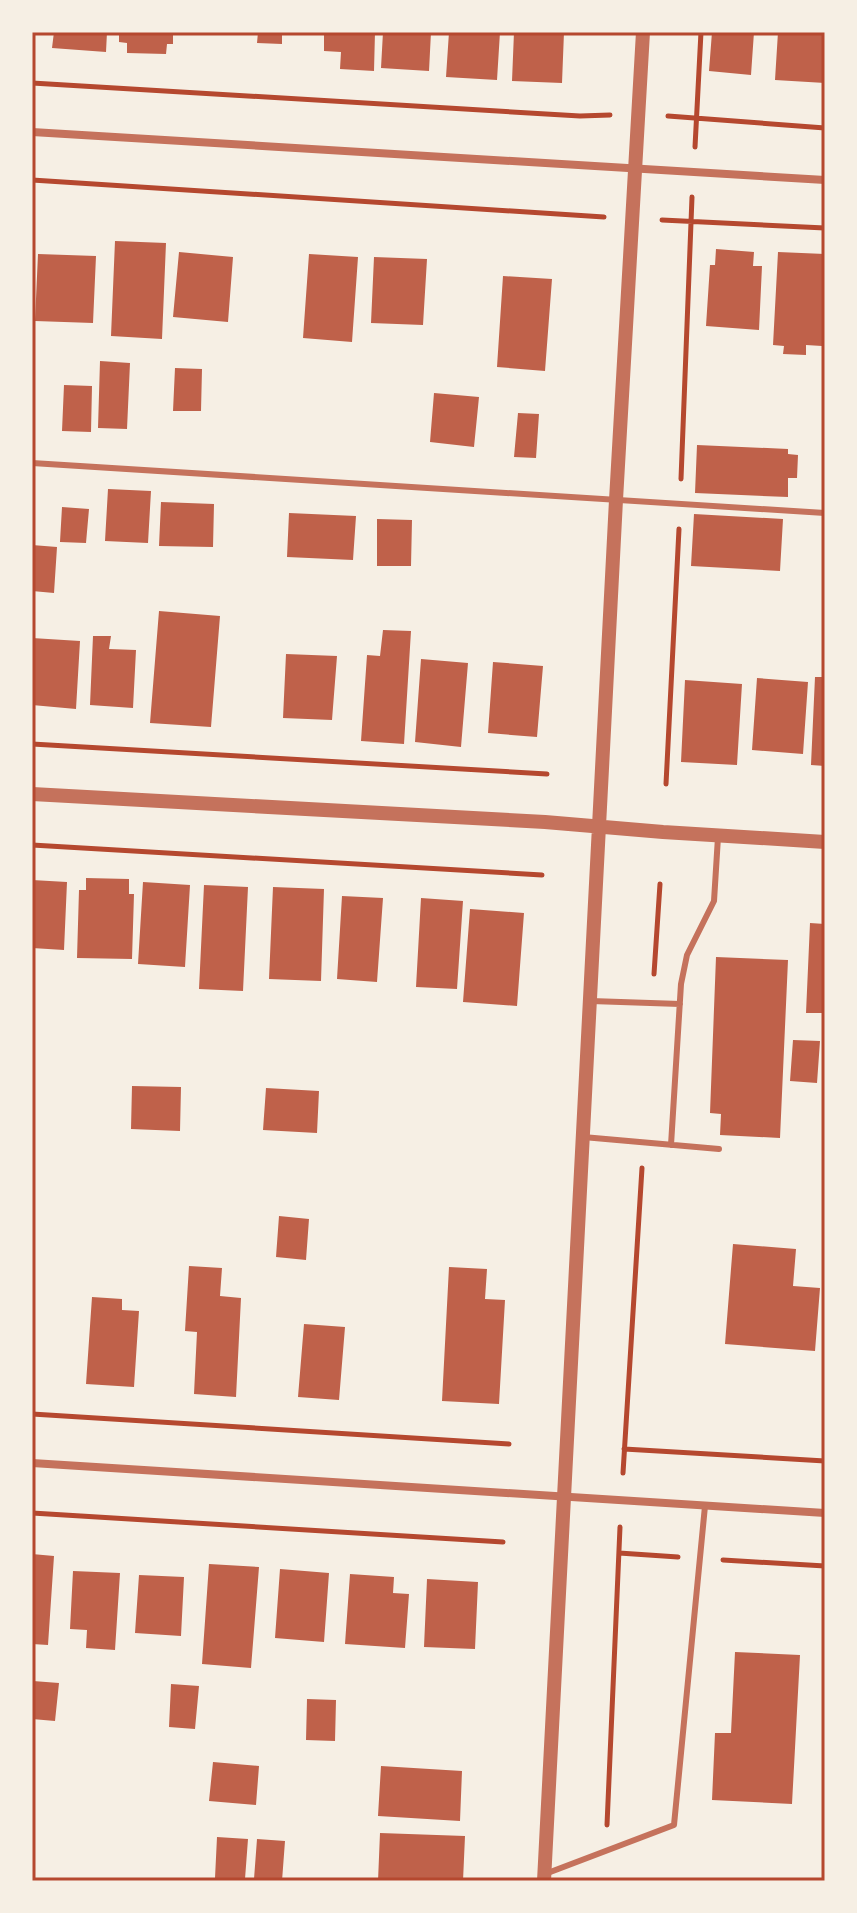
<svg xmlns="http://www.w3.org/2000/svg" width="857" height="1913" font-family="'Nunito Sans',sans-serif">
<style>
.building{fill:#bf614a}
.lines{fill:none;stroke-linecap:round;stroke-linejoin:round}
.path{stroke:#b5482f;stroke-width:5}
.service{stroke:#c5725c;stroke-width:6}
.minor{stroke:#c5725c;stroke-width:8}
.tertiary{stroke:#c5725c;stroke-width:14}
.neatline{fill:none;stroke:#b5482f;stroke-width:3}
</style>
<rect width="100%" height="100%" fill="#f6efe4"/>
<path class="building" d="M 54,32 L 107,32 L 106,52 L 52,48 Z
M 119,32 L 173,32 L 173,44 L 167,44 L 166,54 L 127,53 L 127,43 L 119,42 Z
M 258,32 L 282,32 L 282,44 L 257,43 Z
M 324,32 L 375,32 L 374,71 L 340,69 L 341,52 L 324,51 Z
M 383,32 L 431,32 L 429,71 L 381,68 Z
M 449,32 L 500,32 L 497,80 L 446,77 Z
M 514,32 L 564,32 L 562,83 L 512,81 Z
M 712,32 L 754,32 L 751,75 L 709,71 Z
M 778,32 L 825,32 L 825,83 L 775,80 Z
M 115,241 L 166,243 L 162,339 L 111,336 Z
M 716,249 L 754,252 L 753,266 L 762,266 L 759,330 L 706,326 L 710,265 L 715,265 Z
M 179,252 L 233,257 L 228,322 L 173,317 Z
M 778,252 L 825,254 L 822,346 L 806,345 L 806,355 L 783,354 L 784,346 L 773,345 Z
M 38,254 L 96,256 L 93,323 L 35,321 Z
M 309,254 L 358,257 L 352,342 L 303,338 Z
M 374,257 L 427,259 L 423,325 L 371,323 Z
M 503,276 L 552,279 L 545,371 L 497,367 Z
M 100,361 L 130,363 L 127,429 L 98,428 Z
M 175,368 L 202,369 L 201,411 L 173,411 Z
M 64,385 L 92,386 L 91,432 L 62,431 Z
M 434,393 L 479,397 L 474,447 L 430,442 Z
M 518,413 L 539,414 L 536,458 L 514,457 Z
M 697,445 L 788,449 L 788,454 L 798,455 L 797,478 L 788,478 L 788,497 L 695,493 Z
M 108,489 L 151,491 L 148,543 L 105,541 Z
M 161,502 L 214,504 L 213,547 L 159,546 Z
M 62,507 L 89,509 L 86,543 L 60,542 Z
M 289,513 L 356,516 L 353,560 L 287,557 Z
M 694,514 L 783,519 L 780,571 L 691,566 Z
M 377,519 L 412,520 L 411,566 L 377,566 Z
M 32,545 L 57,547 L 54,593 L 32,591 Z
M 159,611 L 220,616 L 211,727 L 150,723 Z
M 383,630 L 411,631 L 404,744 L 361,741 L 367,655 L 380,656 Z
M 93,636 L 111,636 L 109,649 L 136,650 L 133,708 L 90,705 Z
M 32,638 L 80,641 L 76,709 L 32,705 Z
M 286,654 L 337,656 L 332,720 L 283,718 Z
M 421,659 L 468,663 L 461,747 L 415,742 Z
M 493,662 L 543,666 L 537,737 L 488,733 Z
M 815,677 L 825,677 L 825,766 L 811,765 Z
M 757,678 L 808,682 L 803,754 L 752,750 Z
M 685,680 L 742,684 L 737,765 L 681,762 Z
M 86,878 L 129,879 L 129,894 L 134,894 L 132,959 L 77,958 L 79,890 L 86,890 Z
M 32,880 L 67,882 L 64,950 L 32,948 Z
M 143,882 L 190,885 L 185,967 L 138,964 Z
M 204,885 L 248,887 L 243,991 L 199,989 Z
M 273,887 L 324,889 L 321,981 L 269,979 Z
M 342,896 L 383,898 L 377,982 L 337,979 Z
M 421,898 L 463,901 L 457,989 L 416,987 Z
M 470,909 L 524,913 L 517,1006 L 463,1002 Z
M 810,923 L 825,924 L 825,1013 L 806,1013 Z
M 716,957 L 788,960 L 780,1138 L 720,1135 L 721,1114 L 710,1113 Z
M 793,1040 L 820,1041 L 817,1083 L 790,1081 Z
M 132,1086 L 181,1087 L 180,1131 L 131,1129 Z
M 266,1088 L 319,1091 L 317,1133 L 263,1130 Z
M 279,1216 L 309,1219 L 306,1260 L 276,1257 Z
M 733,1244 L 796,1249 L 793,1286 L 820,1288 L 815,1351 L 725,1344 Z
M 189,1266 L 222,1268 L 220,1296 L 241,1298 L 236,1397 L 194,1394 L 197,1332 L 185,1331 Z
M 449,1267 L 487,1269 L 485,1299 L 505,1300 L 499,1404 L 442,1401 Z
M 92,1297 L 122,1299 L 122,1310 L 139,1311 L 134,1387 L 86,1384 Z
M 304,1324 L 345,1327 L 339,1400 L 298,1397 Z
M 32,1554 L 54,1556 L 48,1645 L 32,1644 Z
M 209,1564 L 259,1567 L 251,1668 L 202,1664 Z
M 280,1569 L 329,1573 L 324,1642 L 275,1638 Z
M 73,1571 L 120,1573 L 115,1650 L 86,1648 L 87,1630 L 70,1629 Z
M 350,1574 L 394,1577 L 393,1593 L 409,1594 L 405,1648 L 345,1644 Z
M 139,1575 L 184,1577 L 181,1636 L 135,1633 Z
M 427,1579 L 478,1582 L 475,1649 L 424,1647 Z
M 735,1652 L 800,1655 L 792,1804 L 712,1800 L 715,1733 L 731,1733 Z
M 33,1681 L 59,1683 L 55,1721 L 32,1719 Z
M 171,1684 L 199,1686 L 195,1729 L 169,1727 Z
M 307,1699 L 336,1700 L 335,1741 L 306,1740 Z
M 213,1762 L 259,1766 L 256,1805 L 209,1801 Z
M 381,1766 L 462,1771 L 460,1821 L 378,1816 Z
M 380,1833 L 465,1836 L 463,1881 L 378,1881 Z
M 217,1837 L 248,1839 L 245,1879 L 215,1878 Z
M 257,1839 L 285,1841 L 282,1881 L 254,1879 Z"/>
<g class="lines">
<path class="path" d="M 32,83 L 580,116 L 610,115
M 668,116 L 825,128
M 695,147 L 701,32
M 32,180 L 604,217
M 662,220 L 825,228
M 681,479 L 692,197
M 32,744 L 547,774
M 666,784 L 679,529
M 32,845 L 542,875
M 654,974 L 660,884
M 32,1414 L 509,1444
M 624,1449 L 825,1461
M 623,1473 L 642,1168
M 32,1513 L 503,1542
M 619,1553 L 678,1557
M 723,1560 L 825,1566
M 607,1825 L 620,1527"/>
<path class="service" d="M 32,463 L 825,513
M 591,1001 L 680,1004
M 583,1137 L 719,1149
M 671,1145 L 681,984 L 687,955 L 714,901 L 718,837
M 545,1874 L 674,1825 L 705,1506"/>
<path class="minor" d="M 32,132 L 825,180
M 32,1463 L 825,1513"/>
<path class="tertiary" d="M 32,794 L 545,822 L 663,832 L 825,842
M 544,1881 L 616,500 L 643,32"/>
</g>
<rect width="857" height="1913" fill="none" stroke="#f6efe4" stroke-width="68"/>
<rect x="34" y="34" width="789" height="1845" class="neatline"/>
</svg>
